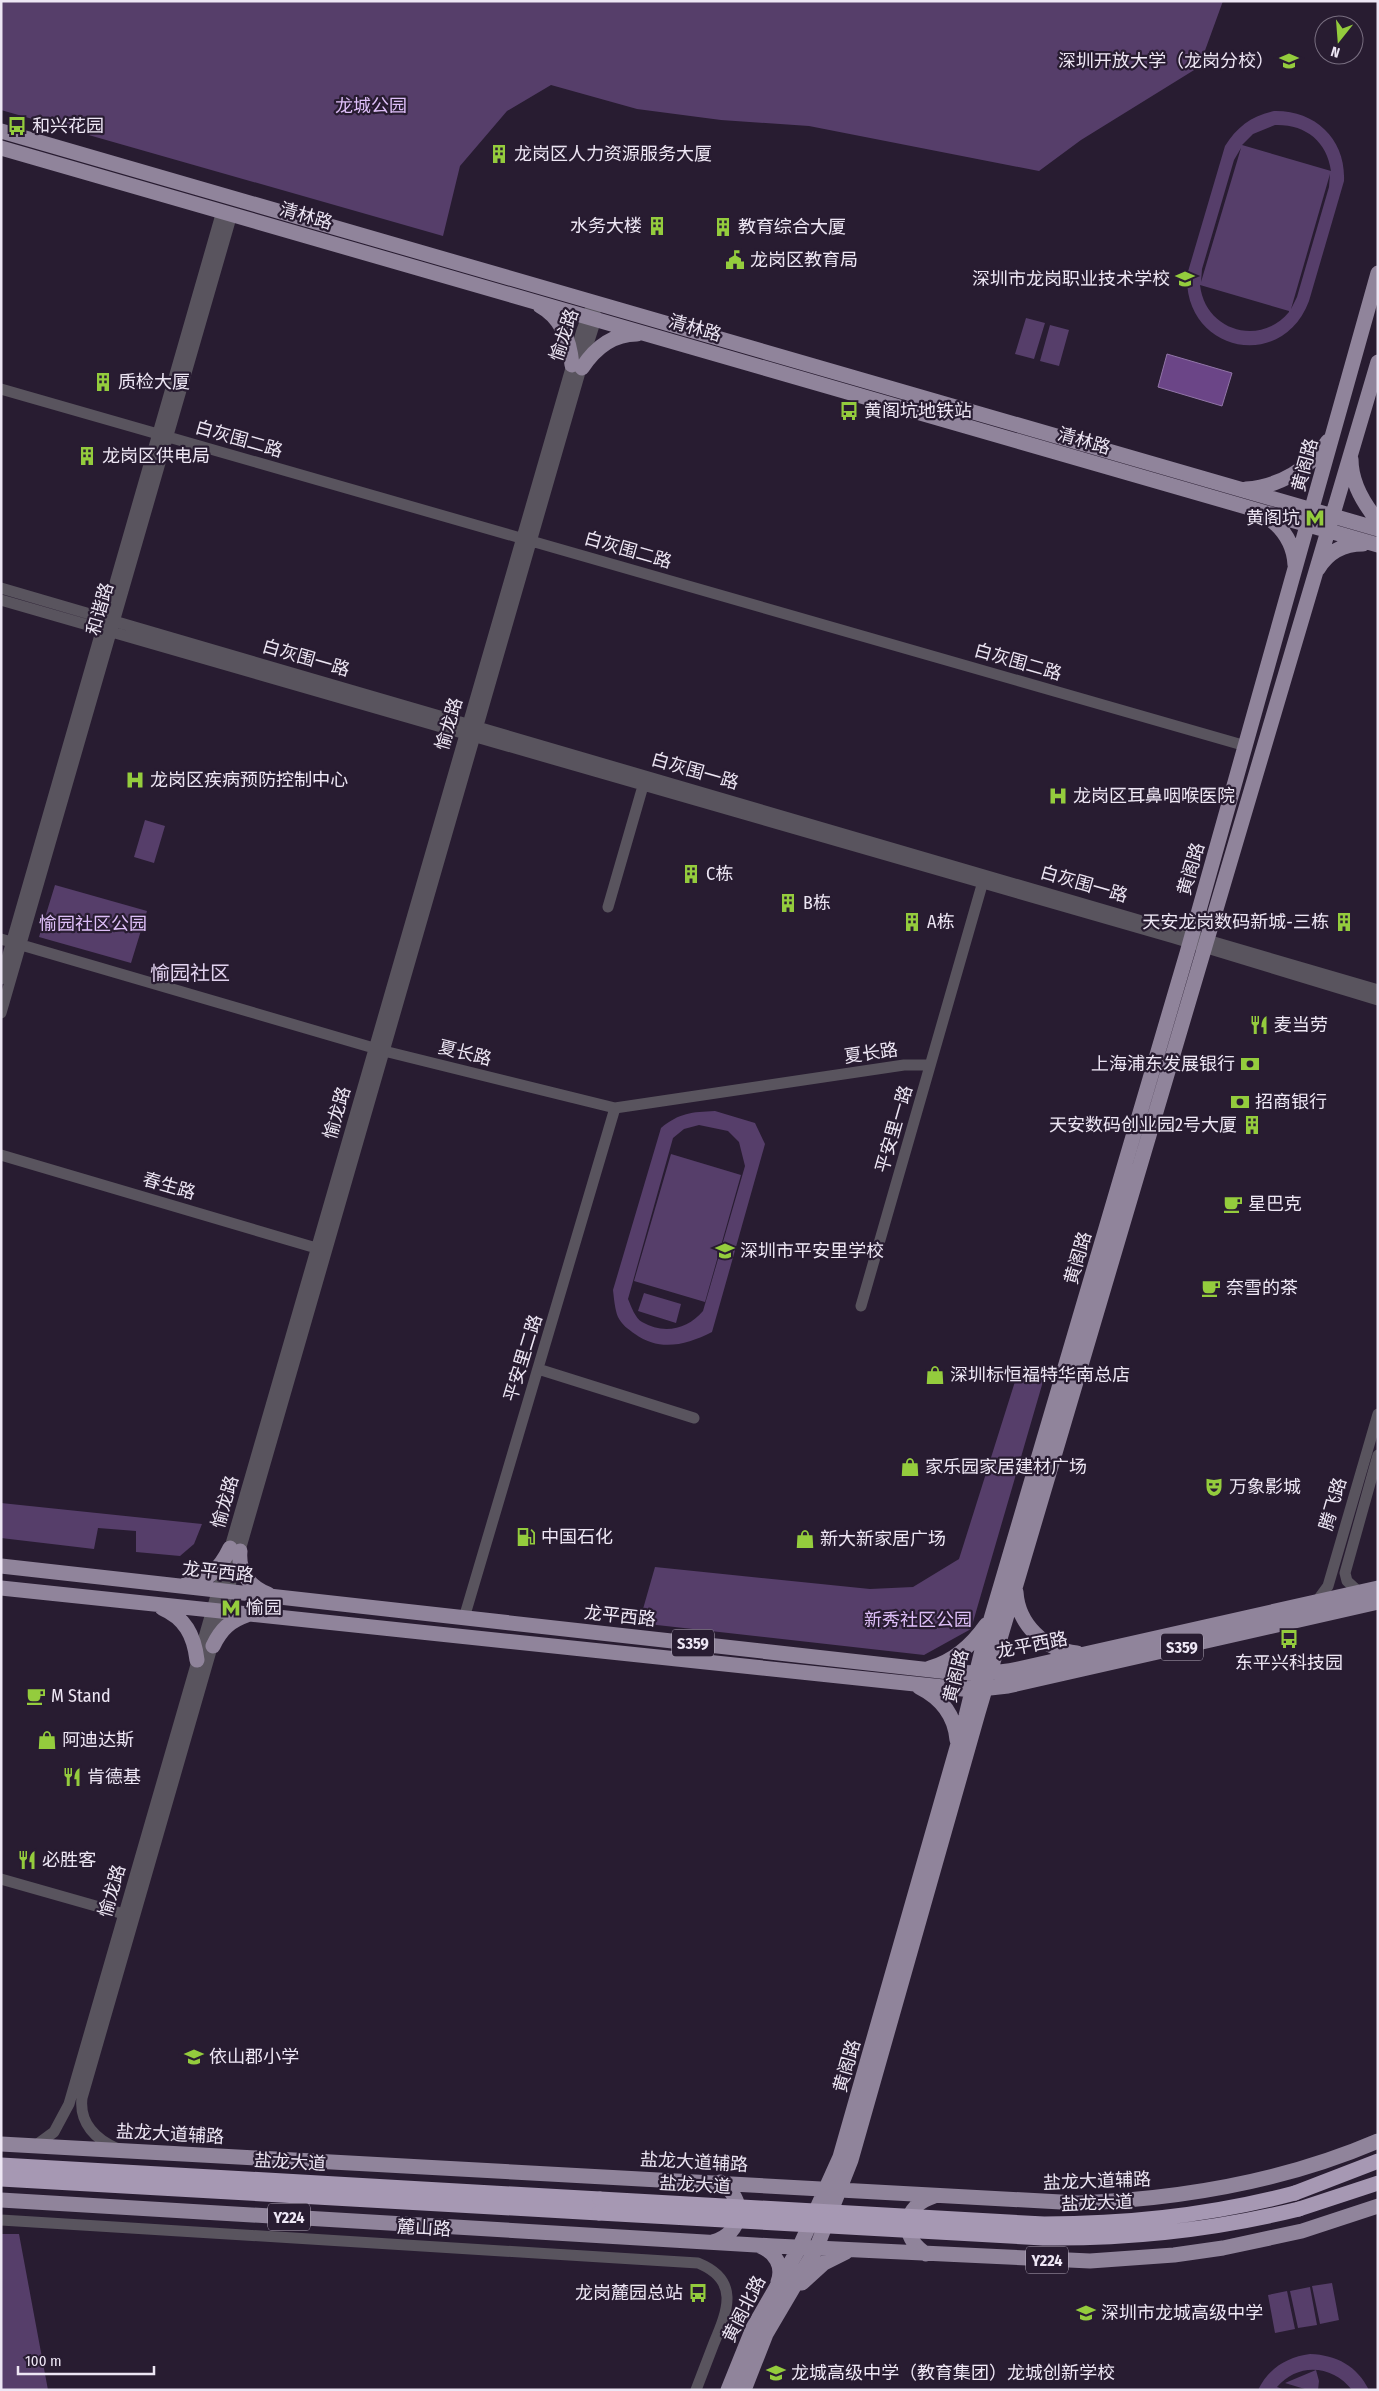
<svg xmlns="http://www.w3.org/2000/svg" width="1379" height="2391" font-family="'Fira Sans Condensed','Noto Sans SC',sans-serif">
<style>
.green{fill:#563e6a;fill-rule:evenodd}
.water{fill:#6b4587;stroke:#9275a8}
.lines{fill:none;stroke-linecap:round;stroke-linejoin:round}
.minor{stroke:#59545e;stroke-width:11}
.major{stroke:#90849b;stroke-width:15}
.highway{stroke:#a698b3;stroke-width:15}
.highway-bridge{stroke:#a698b3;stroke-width:15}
.labels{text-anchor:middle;stroke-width:4.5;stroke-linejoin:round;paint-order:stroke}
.shield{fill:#281c31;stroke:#b2a9ba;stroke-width:1}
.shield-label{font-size:16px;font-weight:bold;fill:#ede6f4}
.poi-label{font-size:18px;fill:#ede6f4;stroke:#281c31;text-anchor:start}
.park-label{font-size:18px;fill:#debff8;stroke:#281c31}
.street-label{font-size:18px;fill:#ede6f4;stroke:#281c31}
.quarter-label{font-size:20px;fill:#e0d1ee;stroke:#281c31}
</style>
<rect width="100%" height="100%" fill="#281c31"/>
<path class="green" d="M 1,1 L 1223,1 L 1199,67 L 1081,140 L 1039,171 L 809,126 L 721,120 L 637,109 L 551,85 L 507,111 L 460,166 L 443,236 L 1,110 Z
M 1274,111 C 1315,110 1346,139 1344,181 L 1309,301 C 1282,373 1184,352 1187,275 L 1225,146 C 1237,127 1251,116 1274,111 ZM 1275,125 C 1305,124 1327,141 1331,171 L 1242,145 L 1253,134 ZM 1241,148 L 1201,282 L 1202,269 L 1234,160 ZM 1330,174 L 1329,187 L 1297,297 L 1291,309 ZM 1200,285 L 1289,311 L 1289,312 C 1260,347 1205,331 1200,285 Z
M 1026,318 L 1045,323 L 1034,359 L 1015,354 Z
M 1050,325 L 1069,330 L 1059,366 L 1040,361 Z
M 145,820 L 165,826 L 154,863 L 134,857 Z
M 55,885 L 147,911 L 131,963 L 39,937 Z
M 715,1111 L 755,1123 L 765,1144 L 712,1332 C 686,1345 660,1352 635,1334 C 628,1329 622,1325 618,1317 C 615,1310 614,1299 613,1290 L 661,1128 C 679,1113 692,1112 715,1111 ZM 699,1125 L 728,1131 L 739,1142 L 745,1166 L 703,1311 C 688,1329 664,1335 642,1322 C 635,1318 631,1306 628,1299 L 673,1138 L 684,1129 Z
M 671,1154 L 741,1175 L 705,1302 L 634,1281 Z
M 644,1293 L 681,1304 L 676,1323 L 638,1311 Z
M 1018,1372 L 1044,1378 L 971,1629 L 924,1655 L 639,1623 L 655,1567 L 870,1589 L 913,1587 L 959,1559 Z
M 1,1503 L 202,1524 L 194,1544 L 180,1556 L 136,1552 L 136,1531 L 98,1528 L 94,1549 L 1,1538 Z
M 1,2234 L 19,2234 L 48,2390 L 1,2390 Z
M 1332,2283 L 1339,2320 L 1320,2324 L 1312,2286 Z
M 1310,2287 L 1317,2325 L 1298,2328 L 1290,2291 Z
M 1287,2291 L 1295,2329 L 1275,2333 L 1268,2295 Z
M 1310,2354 C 1337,2355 1357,2366 1369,2390 L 1352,2390 C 1333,2365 1298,2362 1277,2387 L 1285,2390 L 1258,2390 C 1269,2368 1287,2357 1310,2354 Z
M 1316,2370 L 1319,2381 L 1318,2390 L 1308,2390 L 1285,2383 Z"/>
<path class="water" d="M 1167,354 L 1232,373 L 1222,406 L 1158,387 Z"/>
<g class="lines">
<path class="minor" d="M 1,389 L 1246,746
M 1,588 L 1378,990
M 1,600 L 1174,938 L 1378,1000
M 608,907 L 645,779
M 1,939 L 384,1051 L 615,1108 L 904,1065 L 930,1065
M 1,979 L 222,211
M 1,1013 L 232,214
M 1,1155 L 323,1250
M 861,1306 L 984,878
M 538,1369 L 694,1418
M 1359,1592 L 1347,1581 L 1345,1573 L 1378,1455
M 1317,1601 L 1328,1586 L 1378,1414
M 464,1618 L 615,1108
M 1,1879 L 131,1916
M 35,2146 L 54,2132 L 69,2104 L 582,330 L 590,310
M 118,2149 C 96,2140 79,2123 82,2098 L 589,341 L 596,319 L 595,312
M 1,2220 L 698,2263 C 740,2280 728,2310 714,2343 C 708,2359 702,2374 696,2390"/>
<path class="major" d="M 1,131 L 1378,529
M 1,148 L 1378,545
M 540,306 C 562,318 570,342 572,365
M 582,368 C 595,348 612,334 637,334
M 1351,459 C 1351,483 1363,503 1378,521
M 1246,489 C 1278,487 1311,468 1328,441
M 1266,516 C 1283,528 1294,544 1295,565
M 1318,569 C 1328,552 1343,544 1363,544
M 240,1551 C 238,1571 249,1587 268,1594
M 1,1566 L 949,1672 C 972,1673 995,1674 1018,1669 L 1378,1588
M 185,1585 C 207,1583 221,1567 230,1548
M 1,1588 L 972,1690 L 1008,1686 L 1378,1602
M 1016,1592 C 1018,1624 1044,1650 1077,1653
M 162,1608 C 185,1618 194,1635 197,1660
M 213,1646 C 221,1629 230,1621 247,1615
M 930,1668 C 954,1661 972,1645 986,1625
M 919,1687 C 941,1698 955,1715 957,1740
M 1,2144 L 1079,2203 C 1180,2199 1285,2181 1378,2141
M 1,2200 L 774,2246 L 1090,2261 L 1174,2255 L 1223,2248 L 1302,2231 L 1378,2206
M 713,2242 C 744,2233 747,2199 720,2182
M 760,2246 C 775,2252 784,2266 778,2282
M 926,2254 C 899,2236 903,2206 934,2196
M 802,2283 L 824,2263 L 846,2252
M 728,2390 L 753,2328 L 799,2248 L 840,2157 L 966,1716 L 983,1646 L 1187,953 L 1378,273
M 744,2390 L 766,2334 L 816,2249 L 851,2160 L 978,1713 L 1378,362"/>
<path class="highway" d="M 1,2165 L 600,2199
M 1,2179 L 599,2213
M 1295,2193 L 1378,2161
M 1299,2209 L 1378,2183"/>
<path class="highway-bridge" d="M 600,2199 L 1044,2224 C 1129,2224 1212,2215 1295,2193
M 599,2213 L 1043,2238 C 1130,2239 1214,2230 1299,2209"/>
</g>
<defs>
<g id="university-bare" transform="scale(1.5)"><path d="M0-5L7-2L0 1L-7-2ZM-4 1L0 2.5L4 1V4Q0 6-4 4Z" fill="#94cc3d" stroke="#281c31" stroke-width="2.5" paint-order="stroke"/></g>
<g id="bus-bare" transform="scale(1.5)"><path d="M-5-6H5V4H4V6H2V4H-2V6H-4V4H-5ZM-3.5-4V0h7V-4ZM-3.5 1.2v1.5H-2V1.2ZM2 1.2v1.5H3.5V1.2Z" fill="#94cc3d" stroke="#281c31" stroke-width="2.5" paint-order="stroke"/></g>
<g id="building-bare" transform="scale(1.5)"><path d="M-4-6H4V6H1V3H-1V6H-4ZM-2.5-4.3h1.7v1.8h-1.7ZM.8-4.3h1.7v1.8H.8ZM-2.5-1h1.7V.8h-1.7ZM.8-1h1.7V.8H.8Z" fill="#94cc3d" stroke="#281c31" stroke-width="2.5" paint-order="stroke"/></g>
<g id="civic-bare" transform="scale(1.5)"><path d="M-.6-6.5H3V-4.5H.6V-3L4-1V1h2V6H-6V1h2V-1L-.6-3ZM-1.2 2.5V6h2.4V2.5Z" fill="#94cc3d" stroke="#281c31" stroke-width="2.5" paint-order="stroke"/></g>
<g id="school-bare" transform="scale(1.5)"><path d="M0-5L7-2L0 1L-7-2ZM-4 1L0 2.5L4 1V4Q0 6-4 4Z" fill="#94cc3d" stroke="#281c31" stroke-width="2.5" paint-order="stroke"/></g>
<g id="metro-bare" transform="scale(1.5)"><path d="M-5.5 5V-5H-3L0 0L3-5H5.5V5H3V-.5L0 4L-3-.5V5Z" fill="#94cc3d" stroke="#281c31" stroke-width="2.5" paint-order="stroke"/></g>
<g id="hospital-bare" transform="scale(1.5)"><path d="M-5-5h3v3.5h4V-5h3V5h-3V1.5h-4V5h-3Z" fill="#94cc3d" stroke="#281c31" stroke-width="2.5" paint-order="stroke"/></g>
<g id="restaurant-bare" transform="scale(1.5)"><path d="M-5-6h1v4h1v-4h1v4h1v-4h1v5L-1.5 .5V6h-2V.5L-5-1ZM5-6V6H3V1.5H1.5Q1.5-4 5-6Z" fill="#94cc3d" stroke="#281c31" stroke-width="2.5" paint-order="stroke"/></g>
<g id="bank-bare" transform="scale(1.5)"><path d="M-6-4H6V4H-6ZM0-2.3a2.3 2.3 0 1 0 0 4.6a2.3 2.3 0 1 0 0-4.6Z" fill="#94cc3d" stroke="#281c31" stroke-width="2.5" paint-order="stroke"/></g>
<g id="cafe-bare" transform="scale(1.5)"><path d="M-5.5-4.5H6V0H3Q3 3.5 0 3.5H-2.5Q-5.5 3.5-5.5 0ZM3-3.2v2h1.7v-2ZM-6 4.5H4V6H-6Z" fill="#94cc3d" stroke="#281c31" stroke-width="2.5" paint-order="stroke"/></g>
<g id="shop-bare" transform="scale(1.5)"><path d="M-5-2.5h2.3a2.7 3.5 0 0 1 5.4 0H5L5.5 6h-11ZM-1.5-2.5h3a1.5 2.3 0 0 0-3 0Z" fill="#94cc3d" stroke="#281c31" stroke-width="2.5" paint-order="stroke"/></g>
<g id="theatre-bare" transform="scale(1.5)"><path d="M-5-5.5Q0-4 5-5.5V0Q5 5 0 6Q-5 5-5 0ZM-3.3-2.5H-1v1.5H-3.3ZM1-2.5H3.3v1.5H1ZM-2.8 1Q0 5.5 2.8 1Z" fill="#94cc3d" stroke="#281c31" stroke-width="2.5" paint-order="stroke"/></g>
<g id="fuel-bare" transform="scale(1.5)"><path d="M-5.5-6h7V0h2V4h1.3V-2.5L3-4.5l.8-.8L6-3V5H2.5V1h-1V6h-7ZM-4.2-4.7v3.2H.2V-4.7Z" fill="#94cc3d" stroke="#281c31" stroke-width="2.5" paint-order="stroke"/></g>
</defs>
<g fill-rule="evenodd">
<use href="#university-bare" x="1289" y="61"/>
<use href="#bus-bare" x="17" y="126"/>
<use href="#building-bare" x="499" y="154"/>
<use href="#building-bare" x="657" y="226"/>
<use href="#building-bare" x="723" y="227"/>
<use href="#civic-bare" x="735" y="260"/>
<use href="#school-bare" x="1185" y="279"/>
<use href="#building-bare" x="103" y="382"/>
<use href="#bus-bare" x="849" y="411"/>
<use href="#building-bare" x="87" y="456"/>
<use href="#metro-bare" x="1315" y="518"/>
<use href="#hospital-bare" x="135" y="780"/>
<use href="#hospital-bare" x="1058" y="796"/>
<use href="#building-bare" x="691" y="874"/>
<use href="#building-bare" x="788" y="903"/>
<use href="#building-bare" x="912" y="922"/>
<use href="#building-bare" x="1344" y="922"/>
<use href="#restaurant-bare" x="1259" y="1025"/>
<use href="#bank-bare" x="1250" y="1064"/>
<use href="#bank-bare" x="1240" y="1102"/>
<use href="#building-bare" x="1252" y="1125"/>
<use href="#cafe-bare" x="1233" y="1204"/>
<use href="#school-bare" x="725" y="1251"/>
<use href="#cafe-bare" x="1211" y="1288"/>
<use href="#shop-bare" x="935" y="1375"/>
<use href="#shop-bare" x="910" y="1467"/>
<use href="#theatre-bare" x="1214" y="1487"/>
<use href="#fuel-bare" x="526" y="1537"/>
<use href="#shop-bare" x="805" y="1539"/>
<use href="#metro-bare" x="231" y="1608"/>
<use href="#bus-bare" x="1289" y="1639"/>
<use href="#cafe-bare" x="36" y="1696"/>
<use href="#shop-bare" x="47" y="1740"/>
<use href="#restaurant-bare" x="72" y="1777"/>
<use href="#restaurant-bare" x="27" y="1860"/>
<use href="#school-bare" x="194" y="2057"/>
<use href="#bus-bare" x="698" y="2293"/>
<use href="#school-bare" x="1086" y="2313"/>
<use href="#school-bare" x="776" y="2373"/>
</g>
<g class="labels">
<g class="shield">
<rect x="672" y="1629.5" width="42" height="27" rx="4"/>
<rect x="1161" y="1633.5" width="42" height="27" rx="4"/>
<rect x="268" y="2203.5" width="42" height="27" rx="4"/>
<rect x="1026" y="2246.5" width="42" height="27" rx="4"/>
</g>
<g class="shield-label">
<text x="693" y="1649">S359</text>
<text x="1182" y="1653">S359</text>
<text x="289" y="2223">Y224</text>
<text x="1047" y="2266">Y224</text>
</g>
<g class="poi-label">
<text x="1274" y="67" text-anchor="end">深圳开放大学（龙岗分校）</text>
<text x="32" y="132">和兴花园</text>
<text x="514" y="160">龙岗区人力资源服务大厦</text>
<text x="642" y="232" text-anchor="end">水务大楼</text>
<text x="738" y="233">教育综合大厦</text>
<text x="750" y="266">龙岗区教育局</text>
<text x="1170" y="285" text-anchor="end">深圳市龙岗职业技术学校</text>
<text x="118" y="388">质检大厦</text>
<text x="864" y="417">黄阁坑地铁站</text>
<text x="102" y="462">龙岗区供电局</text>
<text x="1300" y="524" text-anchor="end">黄阁坑</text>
<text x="150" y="786">龙岗区疾病预防控制中心</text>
<text x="1073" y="802">龙岗区耳鼻咽喉医院</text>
<text x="706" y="880">C栋</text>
<text x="803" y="909">B栋</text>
<text x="927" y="928">A栋</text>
<text x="1329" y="928" text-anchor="end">天安龙岗数码新城-三栋</text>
<text x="1274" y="1031">麦当劳</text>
<text x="1235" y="1070" text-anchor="end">上海浦东发展银行</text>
<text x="1255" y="1108">招商银行</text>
<text x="1237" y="1131" text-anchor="end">天安数码创业园2号大厦</text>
<text x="1248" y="1210">星巴克</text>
<text x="740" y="1257">深圳市平安里学校</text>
<text x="1226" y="1294">奈雪的茶</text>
<text x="950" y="1381">深圳标恒福特华南总店</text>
<text x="925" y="1473">家乐园家居建材广场</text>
<text x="1229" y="1493">万象影城</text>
<text x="541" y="1543">中国石化</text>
<text x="820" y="1545">新大新家居广场</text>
<text x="246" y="1614">愉园</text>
<text x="1289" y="1669" text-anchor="middle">东平兴科技园</text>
<text x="51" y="1702">M Stand</text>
<text x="62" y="1746">阿迪达斯</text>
<text x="87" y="1783">肯德基</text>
<text x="42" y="1866">必胜客</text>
<text x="209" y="2063">依山郡小学</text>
<text x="683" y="2299" text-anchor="end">龙岗麓园总站</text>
<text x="1101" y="2319">深圳市龙城高级中学</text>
<text x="791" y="2379">龙城高级中学（教育集团）龙城创新学校</text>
</g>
<g class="park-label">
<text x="371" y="112">龙城公园</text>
<text x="93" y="930">愉园社区公园</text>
<text x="918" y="1626">新秀社区公园</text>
</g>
<g class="street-label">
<text transform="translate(306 216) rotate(16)" y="6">清林路</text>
<text transform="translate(695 328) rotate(16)" y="6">清林路</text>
<text transform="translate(564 335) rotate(-71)" y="6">愉龙路</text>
<text transform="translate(239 439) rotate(16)" y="6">白灰围二路</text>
<text transform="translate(1084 441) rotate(16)" y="6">清林路</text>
<text transform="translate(1305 465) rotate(-75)" y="6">黄阁路</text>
<text transform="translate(628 550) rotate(16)" y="6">白灰围二路</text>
<text transform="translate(100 609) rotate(-74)" y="6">和谐路</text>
<text transform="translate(306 658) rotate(16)" y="6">白灰围一路</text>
<text transform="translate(1018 662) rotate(16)" y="6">白灰围二路</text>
<text transform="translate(449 724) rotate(-74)" y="6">愉龙路</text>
<text transform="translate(695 771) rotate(16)" y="6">白灰围一路</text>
<text transform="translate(1191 869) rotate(-74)" y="6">黄阁路</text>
<text transform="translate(1084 884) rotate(16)" y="6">白灰围一路</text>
<text transform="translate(465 1053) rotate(14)" y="6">夏长路</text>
<text transform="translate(871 1053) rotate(-8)" y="6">夏长路</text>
<text transform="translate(337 1113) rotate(-74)" y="6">愉龙路</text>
<text transform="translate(894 1129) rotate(-74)" y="6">平安里一路</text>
<text transform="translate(169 1186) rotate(16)" y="6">春生路</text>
<text transform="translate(1078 1258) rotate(-74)" y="6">黄阁路</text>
<text transform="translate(523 1358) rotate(-73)" y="6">平安里二路</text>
<text transform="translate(225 1502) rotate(-74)" y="6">愉龙路</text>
<text transform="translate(1333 1504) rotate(-74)" y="6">腾飞路</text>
<text transform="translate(218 1572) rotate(6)" y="6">龙平西路</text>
<text transform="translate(620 1616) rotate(6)" y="6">龙平西路</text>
<text transform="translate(1032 1645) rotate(-11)" y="6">龙平西路</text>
<text transform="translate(956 1676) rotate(-76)" y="6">黄阁路</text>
<text transform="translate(112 1891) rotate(-74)" y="6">愉龙路</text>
<text transform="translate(847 2066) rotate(-74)" y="6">黄阁路</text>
<text transform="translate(170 2134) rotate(3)" y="6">盐龙大道辅路</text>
<text transform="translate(290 2162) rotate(3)" y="6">盐龙大道</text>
<text transform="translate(694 2162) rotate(3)" y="6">盐龙大道辅路</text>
<text transform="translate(1097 2181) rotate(-2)" y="6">盐龙大道辅路</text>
<text transform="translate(695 2185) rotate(3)" y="6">盐龙大道</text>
<text transform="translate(1097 2203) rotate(-2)" y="6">盐龙大道</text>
<text transform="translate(424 2228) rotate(3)" y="6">麓山路</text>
<text transform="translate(744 2309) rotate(-63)" y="6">黄阁北路</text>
</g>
<g class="quarter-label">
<text x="190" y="980">愉园社区</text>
</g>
</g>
<rect width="1379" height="2391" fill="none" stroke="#ede6f4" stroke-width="5"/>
<g transform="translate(1339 40) rotate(197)"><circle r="24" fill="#281c31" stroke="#776d7f"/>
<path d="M0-4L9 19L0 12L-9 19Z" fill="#94cc3d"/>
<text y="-8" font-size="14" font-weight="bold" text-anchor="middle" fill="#ede6f4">N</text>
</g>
<path d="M18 2366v8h136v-8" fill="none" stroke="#ede6f4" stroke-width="2.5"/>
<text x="25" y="2366" font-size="15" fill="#ede6f4" stroke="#281c31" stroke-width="4" paint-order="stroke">100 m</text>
</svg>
